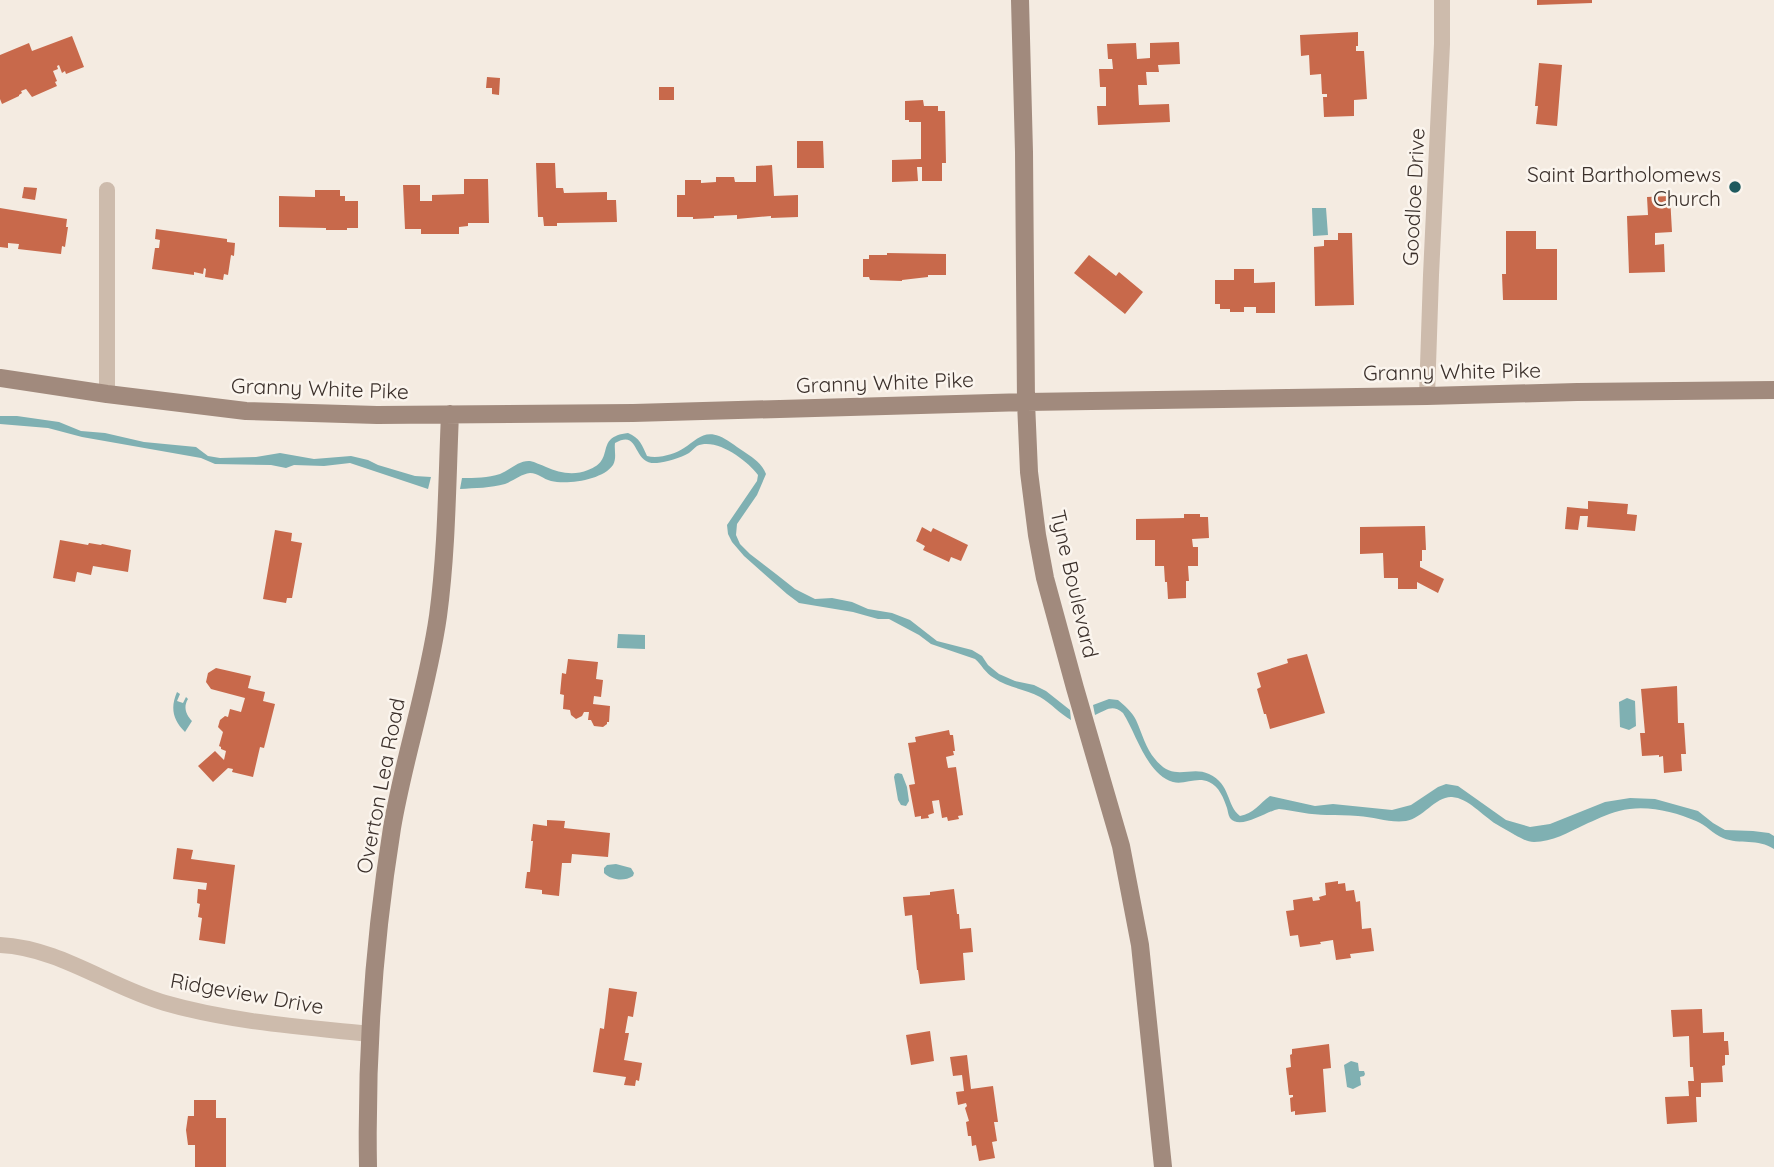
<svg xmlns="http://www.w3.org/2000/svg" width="1774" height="1167" font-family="Quicksand,sans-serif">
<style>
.water{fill:#7fb0b2}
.building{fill:#c8694b}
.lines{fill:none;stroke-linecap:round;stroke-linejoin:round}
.street{stroke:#cdbbac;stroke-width:16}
.secondary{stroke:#a18a7d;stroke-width:18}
.poi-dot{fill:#1f5a5e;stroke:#fbf5ee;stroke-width:2.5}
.labels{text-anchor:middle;stroke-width:5;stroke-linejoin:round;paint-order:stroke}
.poi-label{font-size:21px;fill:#3b302b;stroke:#fbf5ee;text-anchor:end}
.street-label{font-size:21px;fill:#3b302b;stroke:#fbf5ee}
</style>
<rect width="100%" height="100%" fill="#f4ebe1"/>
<path class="water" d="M 1312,208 L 1326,208 L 1328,235 L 1313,236 Z
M 0,416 L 17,416 L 59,422 L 81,431 L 105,433 L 144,442 L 196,447 L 208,456 L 220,458 L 256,457 L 280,453 L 314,459 L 351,456 L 368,460 L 378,465 L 415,476 L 431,477 L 428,489 L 350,463 L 324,466 L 294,465 L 286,468 L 271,465 L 215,464 L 201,458 L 82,437 L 48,428 L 0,424 Z
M 628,433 C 640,438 642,445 647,456 C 659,459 675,454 684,448 C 696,440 704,430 719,436 C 727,439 735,446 743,451 C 752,457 762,463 766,474 L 757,495 L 737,524 L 736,535 L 740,544 L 750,554 L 776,574 L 795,589 L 815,599 L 832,598 L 852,602 L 868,609 L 892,613 L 910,620 L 937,641 L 972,650 L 982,656 L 988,665 L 999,674 L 1015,681 L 1034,685 L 1046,691 L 1070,710 L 1071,720 C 1060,714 1052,704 1040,697 C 1026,689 1008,688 994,678 C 985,673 982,665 975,659 L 931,644 L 919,635 L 889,619 L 878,619 L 853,612 L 799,603 L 787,594 L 744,556 L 732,542 L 728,534 L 727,525 L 757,481 L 758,475 C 747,460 716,437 697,446 C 694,448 692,451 689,453 C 681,458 666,462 657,463 C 631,465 641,428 615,443 C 614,450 617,458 613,465 C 603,480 567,485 551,481 C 543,479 538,473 530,473 C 521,474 513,481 505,484 C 491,488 475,488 460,489 L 462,478 C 475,478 488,478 500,474 C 510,470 519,460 530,461 C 535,462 541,465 546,467 C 559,473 574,476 588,470 C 617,460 593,437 628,433 Z
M 618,634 L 645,635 L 645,649 L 617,648 Z
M 177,692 L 180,694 L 177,701 L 183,703 L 186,697 L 188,699 C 183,707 186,715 192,721 L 185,732 C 173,720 170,708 177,692 Z
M 1627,698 L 1635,701 L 1636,726 L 1629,730 L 1620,727 L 1619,702 Z
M 1109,699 L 1118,700 C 1125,706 1132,712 1136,720 C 1142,733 1146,749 1155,759 C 1174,783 1190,765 1209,774 C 1231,784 1226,805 1240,816 C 1253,814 1260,803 1270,796 L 1315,806 L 1333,804 L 1392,810 L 1411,805 L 1438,787 L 1446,784 L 1458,786 L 1506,820 L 1530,827 L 1550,824 L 1605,802 L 1630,798 L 1655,799 L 1698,811 L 1713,823 L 1725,830 L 1753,831 L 1769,833 L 1774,836 L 1774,849 C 1758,838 1740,845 1723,838 C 1713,834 1706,825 1696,821 C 1673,811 1644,804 1619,811 C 1607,814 1595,820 1584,825 C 1569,832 1552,842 1534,842 C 1527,842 1521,838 1515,835 C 1509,831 1502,828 1496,824 C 1483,816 1468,798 1452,797 C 1436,796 1423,818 1406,821 C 1389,823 1375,817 1358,816 C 1348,815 1337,815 1327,815 C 1311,815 1295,811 1279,809 C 1266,811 1240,831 1230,818 C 1228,815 1228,811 1227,808 C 1224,799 1219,786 1209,782 C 1197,776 1185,785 1173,782 C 1147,775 1136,733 1123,713 C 1112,704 1107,710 1095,715 L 1093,705 Z
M 898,773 L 902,774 L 907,787 L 909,801 L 906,806 L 901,805 L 898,800 L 894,777 L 895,774 Z
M 616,864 L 631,868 L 634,873 L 633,876 C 624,882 611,880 604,873 L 604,868 L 607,865 Z
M 1351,1061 L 1358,1063 L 1359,1071 L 1364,1071 L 1365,1074 L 1364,1076 L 1360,1077 L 1361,1085 L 1353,1089 L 1347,1087 L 1344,1065 Z"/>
<path class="building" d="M 1537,0 L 1592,0 L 1592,3 L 1537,5 Z
M 1358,32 L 1358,46 L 1356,46 L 1356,51 L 1364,51 L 1367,99 L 1354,100 L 1354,116 L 1324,117 L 1323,97 L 1327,97 L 1327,94 L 1322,94 L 1321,74 L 1310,75 L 1309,55 L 1301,56 L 1300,35 Z
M 72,36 L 84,67 L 66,74 L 65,71 L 62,73 L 59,65 L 57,66 L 58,69 L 53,71 L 57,81 L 55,82 L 57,86 L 32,97 L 26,89 L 21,91 L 22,93 L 19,95 L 19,96 L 2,104 L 0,99 L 0,55 L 29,43 L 32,51 Z
M 1179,42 L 1180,64 L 1158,65 L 1159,72 L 1146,72 L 1147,85 L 1138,85 L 1139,105 L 1169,104 L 1170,122 L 1098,125 L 1097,106 L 1106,106 L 1106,87 L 1100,87 L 1099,69 L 1113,69 L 1112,59 L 1108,59 L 1107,44 L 1136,43 L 1137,59 L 1150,58 L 1150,43 Z
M 1539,63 L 1562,65 L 1557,126 L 1536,124 L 1538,106 L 1535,106 Z
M 487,77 L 500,78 L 499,95 L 492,94 L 492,88 L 486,88 Z
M 659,87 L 674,87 L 674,100 L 659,100 Z
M 923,100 L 924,106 L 938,106 L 938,111 L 945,111 L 946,163 L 942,163 L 942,181 L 922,181 L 922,167 L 917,167 L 918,181 L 892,182 L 892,160 L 921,159 L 921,122 L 909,122 L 909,120 L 905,120 L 905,101 Z
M 797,141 L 823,141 L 824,168 L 797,168 Z
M 536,163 L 555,163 L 556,188 L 563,188 L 564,193 L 607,192 L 607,200 L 616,200 L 617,222 L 557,223 L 557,226 L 544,226 L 543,217 L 538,217 Z
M 772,165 L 774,196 L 798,195 L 798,217 L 771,218 L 771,216 L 737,219 L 737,215 L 714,216 L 714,218 L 693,219 L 693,217 L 677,217 L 677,195 L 685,195 L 685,180 L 701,180 L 701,183 L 716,182 L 716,177 L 734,177 L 735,182 L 756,182 L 756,166 Z
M 464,179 L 488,179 L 489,223 L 468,223 L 468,226 L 459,227 L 459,234 L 421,234 L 421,229 L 405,229 L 403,185 L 420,185 L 420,201 L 432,201 L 432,195 L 464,194 Z
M 24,187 L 37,188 L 35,200 L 22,198 Z
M 315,190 L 340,190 L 340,196 L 345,196 L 345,201 L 358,201 L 358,228 L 347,228 L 347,230 L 326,230 L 326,228 L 279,227 L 279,196 L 315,197 Z
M 1670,196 L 1672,232 L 1655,233 L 1655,245 L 1664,244 L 1665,272 L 1629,273 L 1627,216 L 1648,215 L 1647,197 Z
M 0,208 L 67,219 L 66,227 L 68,227 L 65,247 L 62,246 L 61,254 L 18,249 L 19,244 L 8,243 L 8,248 L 0,247 Z
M 156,229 L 227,239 L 227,242 L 235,243 L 234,256 L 231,255 L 228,275 L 224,274 L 223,280 L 205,277 L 206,269 L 204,268 L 203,274 L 194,272 L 194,275 L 152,269 L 155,248 L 159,248 L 160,240 L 155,239 Z
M 1506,231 L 1536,231 L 1536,249 L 1557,249 L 1557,300 L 1503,300 L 1502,274 L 1506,274 Z
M 1338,233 L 1352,233 L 1354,305 L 1315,306 L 1314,247 L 1324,246 L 1324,240 L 1338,240 Z
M 887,253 L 946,254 L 946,275 L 928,275 L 928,277 L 902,280 L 902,281 L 870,280 L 869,277 L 863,277 L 863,259 L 869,259 L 869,255 L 887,255 Z
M 1089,255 L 1116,276 L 1119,272 L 1143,292 L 1125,314 L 1074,273 Z
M 1234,269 L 1254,269 L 1254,283 L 1275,282 L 1275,313 L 1256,313 L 1256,307 L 1244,307 L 1244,312 L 1230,312 L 1230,309 L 1220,309 L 1220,304 L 1215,304 L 1215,280 L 1234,280 Z
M 1588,501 L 1628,504 L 1627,514 L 1637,515 L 1635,531 L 1587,527 L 1588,516 L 1580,516 L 1578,530 L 1565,529 L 1567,507 L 1588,509 Z
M 1184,514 L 1200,514 L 1200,517 L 1208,517 L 1209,538 L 1192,539 L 1193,547 L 1198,547 L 1198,566 L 1188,566 L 1189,581 L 1186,581 L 1186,598 L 1168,599 L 1167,582 L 1165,582 L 1164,566 L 1155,566 L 1155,540 L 1136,540 L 1136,519 L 1184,518 Z
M 1425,526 L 1426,550 L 1422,550 L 1422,561 L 1420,561 L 1420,567 L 1444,579 L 1438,593 L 1417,582 L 1417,589 L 1398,589 L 1398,578 L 1384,578 L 1383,553 L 1360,554 L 1360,527 Z
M 922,527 L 931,532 L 933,528 L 968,545 L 961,561 L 951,557 L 949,562 L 923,550 L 925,546 L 916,541 Z
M 275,530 L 292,533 L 291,541 L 302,543 L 292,598 L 287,598 L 286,603 L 263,599 Z
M 60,540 L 88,545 L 89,543 L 101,545 L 102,544 L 131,550 L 128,572 L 93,566 L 91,575 L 77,572 L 75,582 L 53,578 Z
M 1307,654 L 1325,713 L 1270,729 L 1266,714 L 1264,714 L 1257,689 L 1261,687 L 1257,673 L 1288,663 L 1287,659 Z
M 568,659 L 598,662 L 596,679 L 603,680 L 601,697 L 594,696 L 593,704 L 610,706 L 609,722 L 607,722 L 607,724 L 603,727 L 594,726 L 591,720 L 588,720 L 589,712 L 584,712 L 582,716 L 576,719 L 571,715 L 570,710 L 563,709 L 564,695 L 560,694 L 562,673 L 566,674 Z
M 216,668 L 251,676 L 248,688 L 265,692 L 263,701 L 275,704 L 264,748 L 260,747 L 253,777 L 232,772 L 233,769 L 228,768 L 213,782 L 198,766 L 215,751 L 224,760 L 226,751 L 221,749 L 221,747 L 219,746 L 223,732 L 218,727 L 220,720 L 225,716 L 228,717 L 230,709 L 241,712 L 245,698 L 211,689 L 206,682 L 208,673 Z
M 1677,686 L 1678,723 L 1684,723 L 1686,754 L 1681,754 L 1682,771 L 1664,773 L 1663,756 L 1659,757 L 1659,755 L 1642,756 L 1640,733 L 1645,733 L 1641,689 Z
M 949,730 L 950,735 L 953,735 L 955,751 L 953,751 L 954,755 L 946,757 L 948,768 L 956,767 L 963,815 L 958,816 L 959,819 L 948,821 L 947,817 L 942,818 L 939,800 L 932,801 L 934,813 L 928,815 L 929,818 L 921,819 L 921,816 L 915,817 L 909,785 L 915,784 L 908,743 L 916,742 L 915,737 Z
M 547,820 L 565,821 L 564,828 L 610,833 L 608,857 L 572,854 L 571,863 L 562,863 L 559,896 L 542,894 L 542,890 L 525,888 L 527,872 L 530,872 L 533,841 L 531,841 L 533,824 L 547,826 Z
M 177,848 L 193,850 L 191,859 L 235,865 L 225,944 L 199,940 L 202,918 L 198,917 L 200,904 L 197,903 L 198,889 L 206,890 L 207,883 L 173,879 Z
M 1338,881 L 1338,884 L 1345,883 L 1346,891 L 1354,890 L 1356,902 L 1360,901 L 1362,929 L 1371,928 L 1374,951 L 1350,954 L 1351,958 L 1336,960 L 1333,940 L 1320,942 L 1321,944 L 1300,947 L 1298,935 L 1290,936 L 1286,911 L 1294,910 L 1293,900 L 1312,897 L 1313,901 L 1320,900 L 1319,897 L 1326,895 L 1325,883 Z
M 954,889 L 957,914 L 959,914 L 960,929 L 971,928 L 973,952 L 963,953 L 965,980 L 920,984 L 918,970 L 917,970 L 912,915 L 905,916 L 903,897 L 930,895 L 930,892 Z
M 609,988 L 637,992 L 633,1017 L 628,1016 L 625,1033 L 629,1033 L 624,1060 L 642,1063 L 639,1081 L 636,1080 L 635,1086 L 624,1085 L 626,1077 L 593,1072 L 600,1028 L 604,1029 Z
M 1702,1009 L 1703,1033 L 1724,1032 L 1724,1041 L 1728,1041 L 1729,1055 L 1725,1055 L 1725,1065 L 1722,1066 L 1723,1082 L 1701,1083 L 1701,1097 L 1696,1097 L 1697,1122 L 1667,1124 L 1665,1097 L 1689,1096 L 1688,1081 L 1694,1081 L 1693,1067 L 1690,1067 L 1689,1036 L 1673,1037 L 1671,1010 Z
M 930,1031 L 934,1061 L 911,1065 L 906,1035 Z
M 1329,1044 L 1331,1068 L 1323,1069 L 1326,1112 L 1295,1115 L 1295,1111 L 1291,1112 L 1290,1098 L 1293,1097 L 1293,1095 L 1289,1095 L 1286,1068 L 1291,1067 L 1290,1055 L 1292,1054 L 1292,1049 Z
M 967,1055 L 971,1089 L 993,1086 L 998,1122 L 994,1122 L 997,1141 L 992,1142 L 995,1158 L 979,1161 L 976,1145 L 972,1146 L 971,1136 L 968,1136 L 966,1122 L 969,1121 L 965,1108 L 967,1106 L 966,1103 L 958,1105 L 956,1092 L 964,1091 L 962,1075 L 953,1076 L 950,1057 Z
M 194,1100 L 216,1100 L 216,1118 L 226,1118 L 226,1167 L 195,1167 L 195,1145 L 188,1145 L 186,1130 L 188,1116 L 194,1116 Z"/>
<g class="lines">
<path class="street" d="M 107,394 L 107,190
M 1427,396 L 1431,275 L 1442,44 L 1442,0
M 0,945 C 60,948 109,987 165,1003 C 231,1022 302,1027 370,1034"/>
<path class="secondary" d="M 1020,0 L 1024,152 L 1026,402 L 1029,472 L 1037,535 L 1045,578 L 1075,688 L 1121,846 L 1140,945 L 1163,1167
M 0,378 L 107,394 L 246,411 L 377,415 L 633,413 L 1026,402 L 1427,396 L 1577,392 L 1774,390
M 368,1167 C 366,1054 374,940 392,828 C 404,757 428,687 438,616 C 447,549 447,481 450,414"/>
</g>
<circle class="poi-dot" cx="1735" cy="187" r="7"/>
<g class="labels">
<g class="poi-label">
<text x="1721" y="182">Saint Bartholomews<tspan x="1721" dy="24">Church</tspan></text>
</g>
<g class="street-label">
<text transform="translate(1414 197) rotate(-87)" y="7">Goodloe Drive</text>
<text transform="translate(1452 372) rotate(-1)" y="7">Granny White Pike</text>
<text transform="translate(885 383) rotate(-2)" y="7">Granny White Pike</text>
<text transform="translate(320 389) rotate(2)" y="7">Granny White Pike</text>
<text transform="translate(1074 584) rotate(77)" y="7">Tyne Boulevard</text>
<text transform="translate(381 786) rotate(-79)" y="7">Overton Lea Road</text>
<text transform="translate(247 994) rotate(10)" y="7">Ridgeview Drive</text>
</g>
</g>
</svg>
